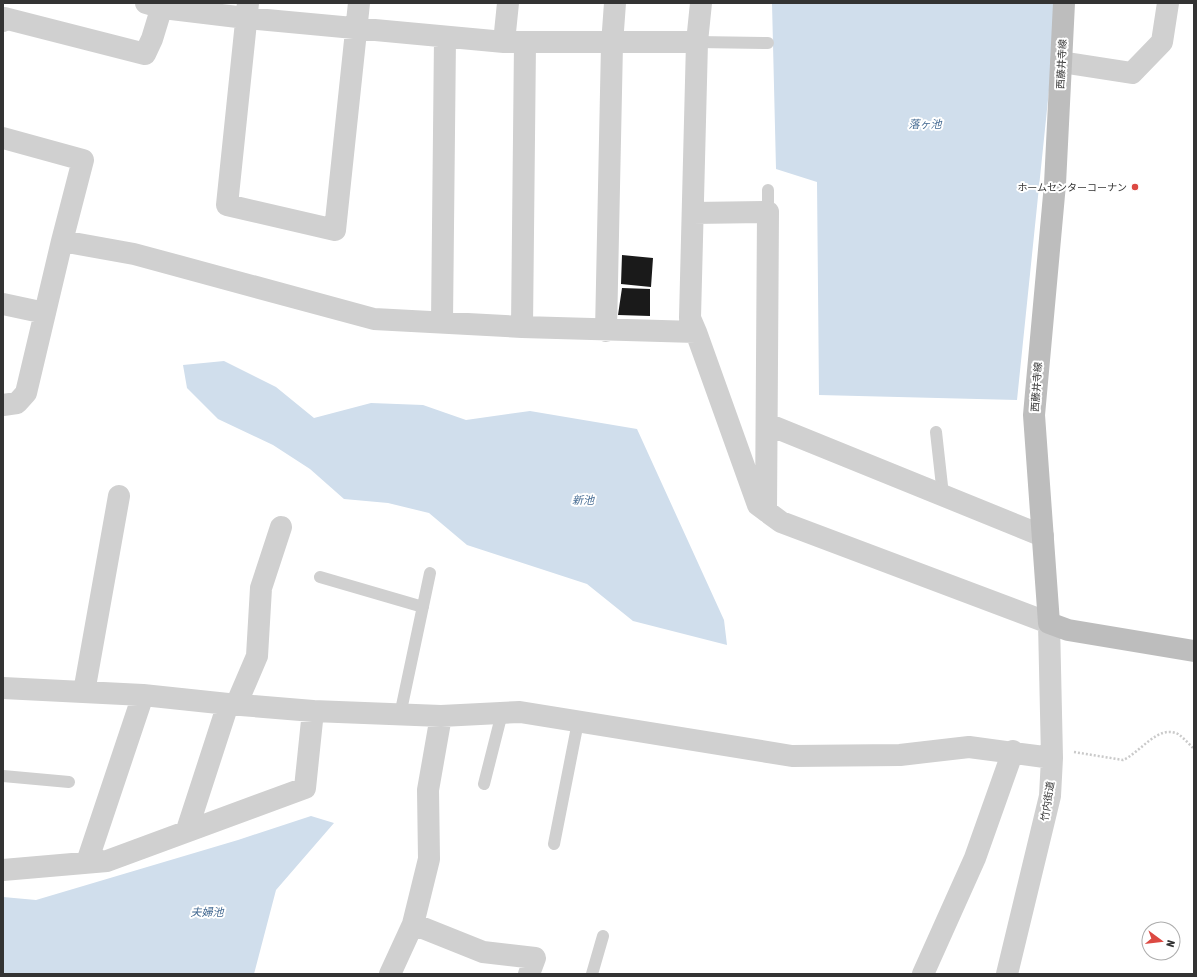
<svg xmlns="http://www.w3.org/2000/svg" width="1197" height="977" font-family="'Asap Condensed','Noto Sans JP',sans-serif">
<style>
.water{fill:#d0deec}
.building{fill:#1a1a1a}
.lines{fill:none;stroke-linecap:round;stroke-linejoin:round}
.path{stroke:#cacaca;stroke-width:2.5;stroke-dasharray:2 2;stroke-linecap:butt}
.service{stroke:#d0d0d0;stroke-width:12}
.minor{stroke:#d0d0d0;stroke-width:22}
.secondary{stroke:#bdbdbd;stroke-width:22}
.poi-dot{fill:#dc4942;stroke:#fff;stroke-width:1.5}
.labels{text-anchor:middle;stroke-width:4;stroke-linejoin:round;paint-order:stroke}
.street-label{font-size:10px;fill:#333;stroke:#fff}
.poi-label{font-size:10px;fill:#333;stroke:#fff;text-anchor:end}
.water-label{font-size:11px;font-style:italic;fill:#446a92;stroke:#fff}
</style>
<rect width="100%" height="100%" fill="#fff"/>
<path class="water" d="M 772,3 L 1058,3 L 1017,400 L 819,395 L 817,182 L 776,169 Z
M 224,361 L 276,387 L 314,418 L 371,403 L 423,405 L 466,420 L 530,411 L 637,429 L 724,620 L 727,645 L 633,621 L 587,584 L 467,545 L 429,513 L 388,503 L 344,499 L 310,469 L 273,445 L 218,419 L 187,388 L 183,365 Z
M 311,816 L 334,823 L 276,890 L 254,974 L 3,974 L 3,897 L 36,900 L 238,840 Z"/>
<path class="building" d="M 622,255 L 653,258 L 651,287 L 621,284 Z
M 622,288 L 650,289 L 650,316 L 618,315 Z"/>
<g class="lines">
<path class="path" d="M 1074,752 L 1123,760 C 1140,753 1158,724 1178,734 C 1184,738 1189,744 1194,749"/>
<path class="service" d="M 697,42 L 768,43
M 768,190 L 768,212
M 936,432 L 943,495
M 320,577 L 423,607
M 400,715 L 430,573
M 3,776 L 69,782
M 484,784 L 502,713
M 554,844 L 578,722
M 592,974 L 603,936"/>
<path class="minor" d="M 146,3 L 163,8 L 246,18 L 504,42 L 697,42
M 248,3 L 227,205 L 335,230 L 359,3
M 3,21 L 4,18 L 145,54 L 152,39 L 163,3
M 504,42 L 508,3
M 1061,62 L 1132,73 L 1162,42 L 1168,3
M 3,138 L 83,160 L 62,241 L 26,393 L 17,403 L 3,405
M 693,213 L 768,212 L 766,511
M 62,241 L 134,254 L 374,319 L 522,327 L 696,332 L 758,505 L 781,522 L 1049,623 L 1052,758 L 1050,796 L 1007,974
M 3,304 L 45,313
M 442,322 L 445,38
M 522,327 L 525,43
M 606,331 L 612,44 L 615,3
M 696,332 L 690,318 L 697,42 L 701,3
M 767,424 L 1043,536
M 3,688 L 143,695 L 228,704 L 313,711 L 441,716 L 428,790 L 429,859 L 413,924 L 390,974
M 84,692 L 119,496
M 236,705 L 257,656 L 261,588 L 281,527
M 441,716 L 520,712 L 792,756 L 900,755 L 969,747 L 1052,758
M 187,830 L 228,704
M 87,862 L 143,695
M 3,870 L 107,861 L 305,788 L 313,711
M 413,924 L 483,952 L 535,958 L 529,974
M 923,974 L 975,858 L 1013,751"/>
<path class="secondary" d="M 1064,3 L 1055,184 L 1034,415 L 1049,623 L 1068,630 L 1194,651"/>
</g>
<circle class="poi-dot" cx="1135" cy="187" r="4"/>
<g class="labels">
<g class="street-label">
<text transform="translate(1061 64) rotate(-87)" y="4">西藤井寺線</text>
<text transform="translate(1036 387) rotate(-86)" y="4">西藤井寺線</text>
<text transform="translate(1047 801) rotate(-81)" y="4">竹内街道</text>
</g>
<g class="poi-label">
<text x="1127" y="191">ホームセンターコーナン</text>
</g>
<g class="water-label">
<text x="925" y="128">落ヶ池</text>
<text x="583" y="504">新池</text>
<text x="207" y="916">夫婦池</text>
</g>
</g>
<rect width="1197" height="977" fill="none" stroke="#333333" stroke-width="8"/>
<g transform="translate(1161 941) rotate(105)"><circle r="19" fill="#ffffff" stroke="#adadad"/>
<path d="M0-3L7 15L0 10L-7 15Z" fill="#dc4942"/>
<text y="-6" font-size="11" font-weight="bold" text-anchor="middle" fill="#333333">N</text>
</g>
</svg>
